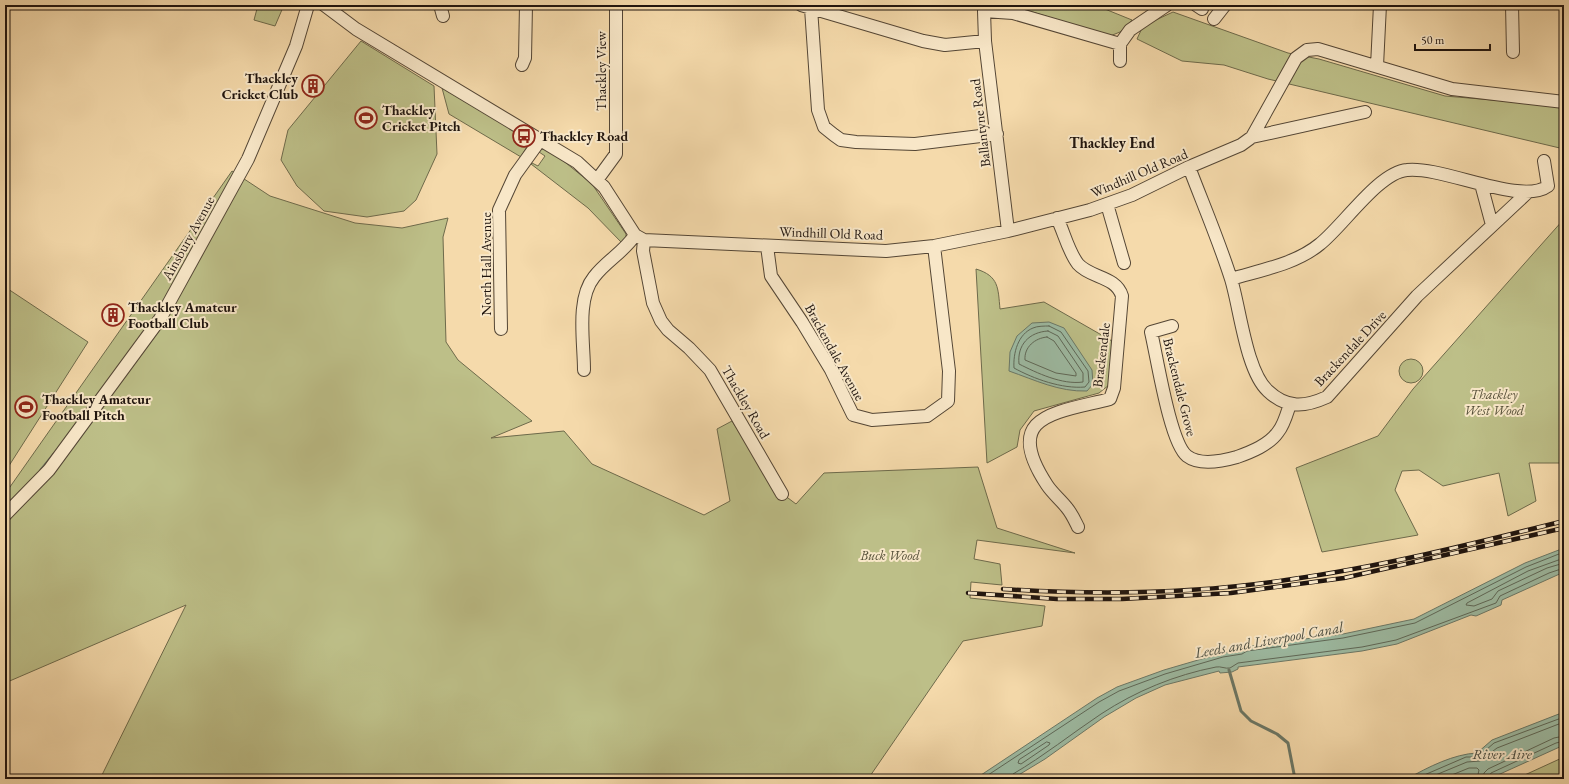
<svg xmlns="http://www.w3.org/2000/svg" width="1569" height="784" font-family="'EB Garamond',serif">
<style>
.green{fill:#bdbf88;stroke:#6e6a4b}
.water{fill:#9dbba3;stroke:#6b7867}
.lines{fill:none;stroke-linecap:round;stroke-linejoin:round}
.shore{stroke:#5e6858;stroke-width:1}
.stream{stroke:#6b7867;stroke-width:3}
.minor-casing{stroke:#544635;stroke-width:14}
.minor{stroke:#f8e7c8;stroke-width:12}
.rail-casing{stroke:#1f140e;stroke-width:4.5}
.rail{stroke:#f8e7c8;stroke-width:3;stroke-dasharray:9;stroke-linecap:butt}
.labels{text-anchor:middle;stroke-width:4;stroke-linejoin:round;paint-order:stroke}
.street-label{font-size:14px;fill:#1f140e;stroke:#f8e7c8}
.poi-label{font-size:14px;font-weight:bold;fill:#1f140e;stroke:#f8e7c8;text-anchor:start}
.park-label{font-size:14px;font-style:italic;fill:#565039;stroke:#f8e7c8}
.neighbourhood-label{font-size:15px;font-weight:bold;fill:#1f140e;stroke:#f8e7c8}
.water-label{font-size:15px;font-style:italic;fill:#4b4e42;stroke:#f8e7c8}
</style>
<rect width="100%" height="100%" fill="#f5daab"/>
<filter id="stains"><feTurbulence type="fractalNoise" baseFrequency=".005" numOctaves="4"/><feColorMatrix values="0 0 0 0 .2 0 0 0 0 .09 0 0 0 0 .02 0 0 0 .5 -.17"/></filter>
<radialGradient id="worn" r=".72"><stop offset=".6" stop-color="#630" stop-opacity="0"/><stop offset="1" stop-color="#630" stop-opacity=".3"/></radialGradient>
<path class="green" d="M 258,5 L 284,5 L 275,26 L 254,20 Z
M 1010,5 L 1095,5 L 1132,20 L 1120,32 L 1110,36 Z
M 1173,12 L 1288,53 L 1319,59 L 1445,96 L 1564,106 L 1564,149 L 1268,79 L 1224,65 L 1182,61 L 1137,39 L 1143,26 Z
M 361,41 L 434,86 L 437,154 L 416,200 L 404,211 L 367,217 L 324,211 L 297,186 L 281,160 L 288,130 Z
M 442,88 L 528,139 L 529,143 L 521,157 L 449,114 Z
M 543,148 L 561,159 L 592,184 L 626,234 L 626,239 L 622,243 L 588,208 L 531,164 L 532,163 L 538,166 L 545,156 L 539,152 Z
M 232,171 L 270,196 L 355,223 L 402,228 L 448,218 L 443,237 L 446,342 L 458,360 L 532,421 L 491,438 L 564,431 L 592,464 L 704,515 L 730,501 L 717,429 L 732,421 L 776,489 L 796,504 L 824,473 L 978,467 L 997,528 L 1075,553 L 977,540 L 974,559 L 1000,564 L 1002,585 L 971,582 L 970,598 L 1045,606 L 1042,626 L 963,641 L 868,779 L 100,779 L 186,605 L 5,683 L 5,494 Z
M 1564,219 L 1564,463 L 1529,463 L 1536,501 L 1508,516 L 1499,473 L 1443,486 L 1419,470 L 1402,471 L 1395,490 L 1418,535 L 1322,552 L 1296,468 L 1378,436 L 1413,389 Z
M 976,269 C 999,276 998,288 1000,309 L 1044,302 L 1112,341 L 1109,385 L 1099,393 L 1034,411 L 1020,430 L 1017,447 L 987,463 Z
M 5,287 L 88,342 L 5,472 Z
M1399 371a12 12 0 1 1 24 0a12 12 0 1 1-24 0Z
M 1564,757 L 1564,779 L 1516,779 Z"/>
<path class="water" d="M 1049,322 L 1064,328 L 1092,370 L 1093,384 L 1087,391 C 1059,392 1035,380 1009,371 L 1010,352 L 1017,336 L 1032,323 Z
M 1564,548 L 1564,572 L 1502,600 L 1501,605 L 1476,616 L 1471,615 L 1397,644 L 1362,651 L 1238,667 L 1238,669 L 1232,672 L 1220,673 L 1219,671 L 1165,685 L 1136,698 L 1104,717 L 1045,759 L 1012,779 L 975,779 L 1097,698 L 1117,687 L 1164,670 L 1222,653 L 1241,650 L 1244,647 L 1343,634 L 1414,619 L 1525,563 Z
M 1564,712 L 1564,745 L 1489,779 L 1407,779 C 1428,767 1454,754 1477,753 L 1492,740 Z"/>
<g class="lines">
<path class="shore" d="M 1049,326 L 1061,332 L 1088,371 L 1089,382 L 1085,387 C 1062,389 1034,379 1014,368 C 1013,353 1018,334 1033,328 C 1037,326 1045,326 1049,326 Z
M 1048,331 L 1058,336 L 1083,373 L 1083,382 C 1062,385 1037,373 1019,364 C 1017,345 1029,332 1048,331 Z
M 1047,337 L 1054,341 L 1076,373 L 1076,376 L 1056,373 L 1025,360 C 1024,347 1035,338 1047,337 Z
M 1564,558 L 1528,571 L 1467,603 L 1466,605 L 1474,606 L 1492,599 L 1498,591 L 1547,568 L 1564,563
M 1047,742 L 1050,743 L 1049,745 L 1021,764 L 1018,763 L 1019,760 Z
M 982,779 L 1099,702 L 1119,691 L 1165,674 L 1223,657 L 1242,654 L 1247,651 L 1343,638 L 1415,623 L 1526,567 L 1564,552
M 1011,779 L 1013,774 C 1044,756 1071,734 1101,714 C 1136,691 1175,675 1216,667 C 1221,666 1225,669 1230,668 L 1238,663 L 1362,647 L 1396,640 L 1496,603 L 1500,596 L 1549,573 L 1564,568
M 1415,779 L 1466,757 L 1478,757 L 1494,743 L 1564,717
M 1426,779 L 1467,762 L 1480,761 L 1497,748 L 1564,722
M 1442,779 L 1469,768 L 1477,768 L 1479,770 L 1477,779
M 1483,779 L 1484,773 L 1488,769 L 1554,738 L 1564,736
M 1488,779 L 1491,773 L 1556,743 L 1564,741"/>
<path class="stream" d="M 41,470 L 54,454
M 1229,670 L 1241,711 L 1251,721 L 1277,734 L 1288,743 L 1295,779"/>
<g class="minor-casing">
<path id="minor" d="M 324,5 L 356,29 L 577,162 L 604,187 L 635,235 L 644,240 L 886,251 L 934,246 L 1008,231 L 1090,210 L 1132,195 L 1189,167 L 1241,145 L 1252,137 L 1296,58 L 1307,50 L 1318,49 L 1452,89 L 1564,102
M 440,5 L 443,16
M 801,5 L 923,41 L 945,45 L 985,41
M 1196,5 L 1202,9
M 1512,5 L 1513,52
M 811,8 L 818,110 L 824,127 L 834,135 L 841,140 L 856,142 L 915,144 L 997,134
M 1214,19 L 1225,5
M 1120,61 L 1120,44
M 522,65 L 525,58 L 526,5
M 1377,66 L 1380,5
M 1252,137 L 1365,112
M 1189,167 C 1203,204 1219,241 1231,279 C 1240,308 1246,371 1268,391 C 1287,409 1305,407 1327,397 L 1417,296 L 1527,193
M 597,180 L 616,154 L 616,5
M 1481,184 L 1492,225
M 1107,204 L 1124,263
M 1057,218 C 1064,232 1068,251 1078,264 C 1090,278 1116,276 1122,296 L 1114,388 L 1110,399 C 1055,413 1001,415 1047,485 C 1053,494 1061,500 1067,508 C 1072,514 1075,521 1078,527
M 1008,231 L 985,41 L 984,11 L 1013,13 L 1120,44 L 1130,30 L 1167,5
M 644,240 L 643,251 L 653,303 L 661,321 L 668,330 L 689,348 L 710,370 L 782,494
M 767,246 L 771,276 L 802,322 L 831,370 L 853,415 L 872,420 L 927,416 L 948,401 L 949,371 L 934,246
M 1231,279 C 1261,270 1296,264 1320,244 C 1343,226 1379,172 1407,170 C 1443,166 1521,206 1548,186 L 1544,161
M 1172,326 L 1151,332 C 1157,357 1170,443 1187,456 C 1200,466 1223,461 1237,457 C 1251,452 1269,445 1278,432 C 1284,425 1287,413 1290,404
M 501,329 L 499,210 L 515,175 L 541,139
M 584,370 C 584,342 576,299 594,277 C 606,261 624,252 635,235
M 5,515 L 49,470 L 160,319 L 248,159 L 296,46 L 308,5"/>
</g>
<use href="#minor" class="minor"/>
<g class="rail-casing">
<path id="rail" d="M 1003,589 C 1097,595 1193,594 1286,580 C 1380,567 1472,544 1564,521
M 968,593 L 1057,599 L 1122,599 L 1231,593 L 1344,578 L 1564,528"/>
</g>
<use href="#rail" class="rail"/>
</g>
<defs>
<g id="building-ring" transform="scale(1.15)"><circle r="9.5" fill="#f8e7c8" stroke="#8f2418" stroke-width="1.5"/><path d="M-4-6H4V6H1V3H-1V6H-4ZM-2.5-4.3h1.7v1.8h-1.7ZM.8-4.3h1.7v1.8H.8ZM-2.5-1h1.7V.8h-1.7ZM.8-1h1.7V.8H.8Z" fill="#8f2418"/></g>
<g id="stadium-ring" transform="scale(1.15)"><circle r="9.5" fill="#f8e7c8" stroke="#8f2418" stroke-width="1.5"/><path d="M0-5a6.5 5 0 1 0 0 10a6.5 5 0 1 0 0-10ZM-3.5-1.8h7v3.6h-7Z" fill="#8f2418"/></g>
<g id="bus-ring" transform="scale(1.15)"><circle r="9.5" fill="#f8e7c8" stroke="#8f2418" stroke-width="1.5"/><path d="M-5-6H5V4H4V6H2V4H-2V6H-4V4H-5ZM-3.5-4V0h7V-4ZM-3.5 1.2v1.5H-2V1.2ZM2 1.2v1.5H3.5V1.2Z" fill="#8f2418"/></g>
</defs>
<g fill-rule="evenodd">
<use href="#building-ring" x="313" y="86"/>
<use href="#stadium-ring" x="366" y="118"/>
<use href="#bus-ring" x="524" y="136"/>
<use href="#building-ring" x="113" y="315"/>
<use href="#stadium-ring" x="26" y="407"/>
</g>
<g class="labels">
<g class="street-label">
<text transform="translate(601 71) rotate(-90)" y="5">Thackley View</text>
<text transform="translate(980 123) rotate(-97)" y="5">Ballantyne Road</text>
<text transform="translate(1139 173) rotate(-23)" y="5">Windhill Old Road</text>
<text transform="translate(831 233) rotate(2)" y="5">Windhill Old Road</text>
<text transform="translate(188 238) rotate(-61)" y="5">Ainsbury Avenue</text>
<text transform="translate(486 264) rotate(-90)" y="5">North Hall Avenue</text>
<text transform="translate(1350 348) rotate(-47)" y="5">Brackendale Drive</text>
<text transform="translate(835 352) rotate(61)" y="5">Brackendale Avenue</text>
<text transform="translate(1101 355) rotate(-83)" y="5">Brackendale</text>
<text transform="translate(1180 387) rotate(76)" y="5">Brackendale Grove</text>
<text transform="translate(746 402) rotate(60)" y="5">Thackley Road</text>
</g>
<g class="poi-label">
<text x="298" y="83" text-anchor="end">Thackley<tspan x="298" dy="16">Cricket Club</tspan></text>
<text x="382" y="115">Thackley<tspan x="382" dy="16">Cricket Pitch</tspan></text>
<text x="540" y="141">Thackley Road</text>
<text x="128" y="312">Thackley Amateur<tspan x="128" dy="16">Football Club</tspan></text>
<text x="42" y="404">Thackley Amateur<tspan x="42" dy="16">Football Pitch</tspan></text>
</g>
<g class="park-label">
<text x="1494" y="399">Thackley<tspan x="1494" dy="16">West Wood</tspan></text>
<text x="890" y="560">Buck Wood</text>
</g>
<g class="neighbourhood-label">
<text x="1112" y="148">Thackley End</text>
</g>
<g class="water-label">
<text transform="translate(1269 640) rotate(-10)" y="5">Leeds and Liverpool Canal</text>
<text x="1502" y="759">River Aire</text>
</g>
</g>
<rect width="1569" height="784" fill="none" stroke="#f5daab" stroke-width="20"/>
<rect x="6" y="6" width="1557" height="772" fill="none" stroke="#1f140e" stroke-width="2"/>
<rect x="10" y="10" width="1549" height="764" fill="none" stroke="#1f140e"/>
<path d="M1415 44v6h75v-6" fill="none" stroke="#1f140e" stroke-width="2"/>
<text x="1421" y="44" font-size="12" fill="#1f140e" stroke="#f8e7c8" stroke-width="3" paint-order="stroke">50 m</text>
<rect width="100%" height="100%" filter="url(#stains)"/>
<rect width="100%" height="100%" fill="url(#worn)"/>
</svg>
